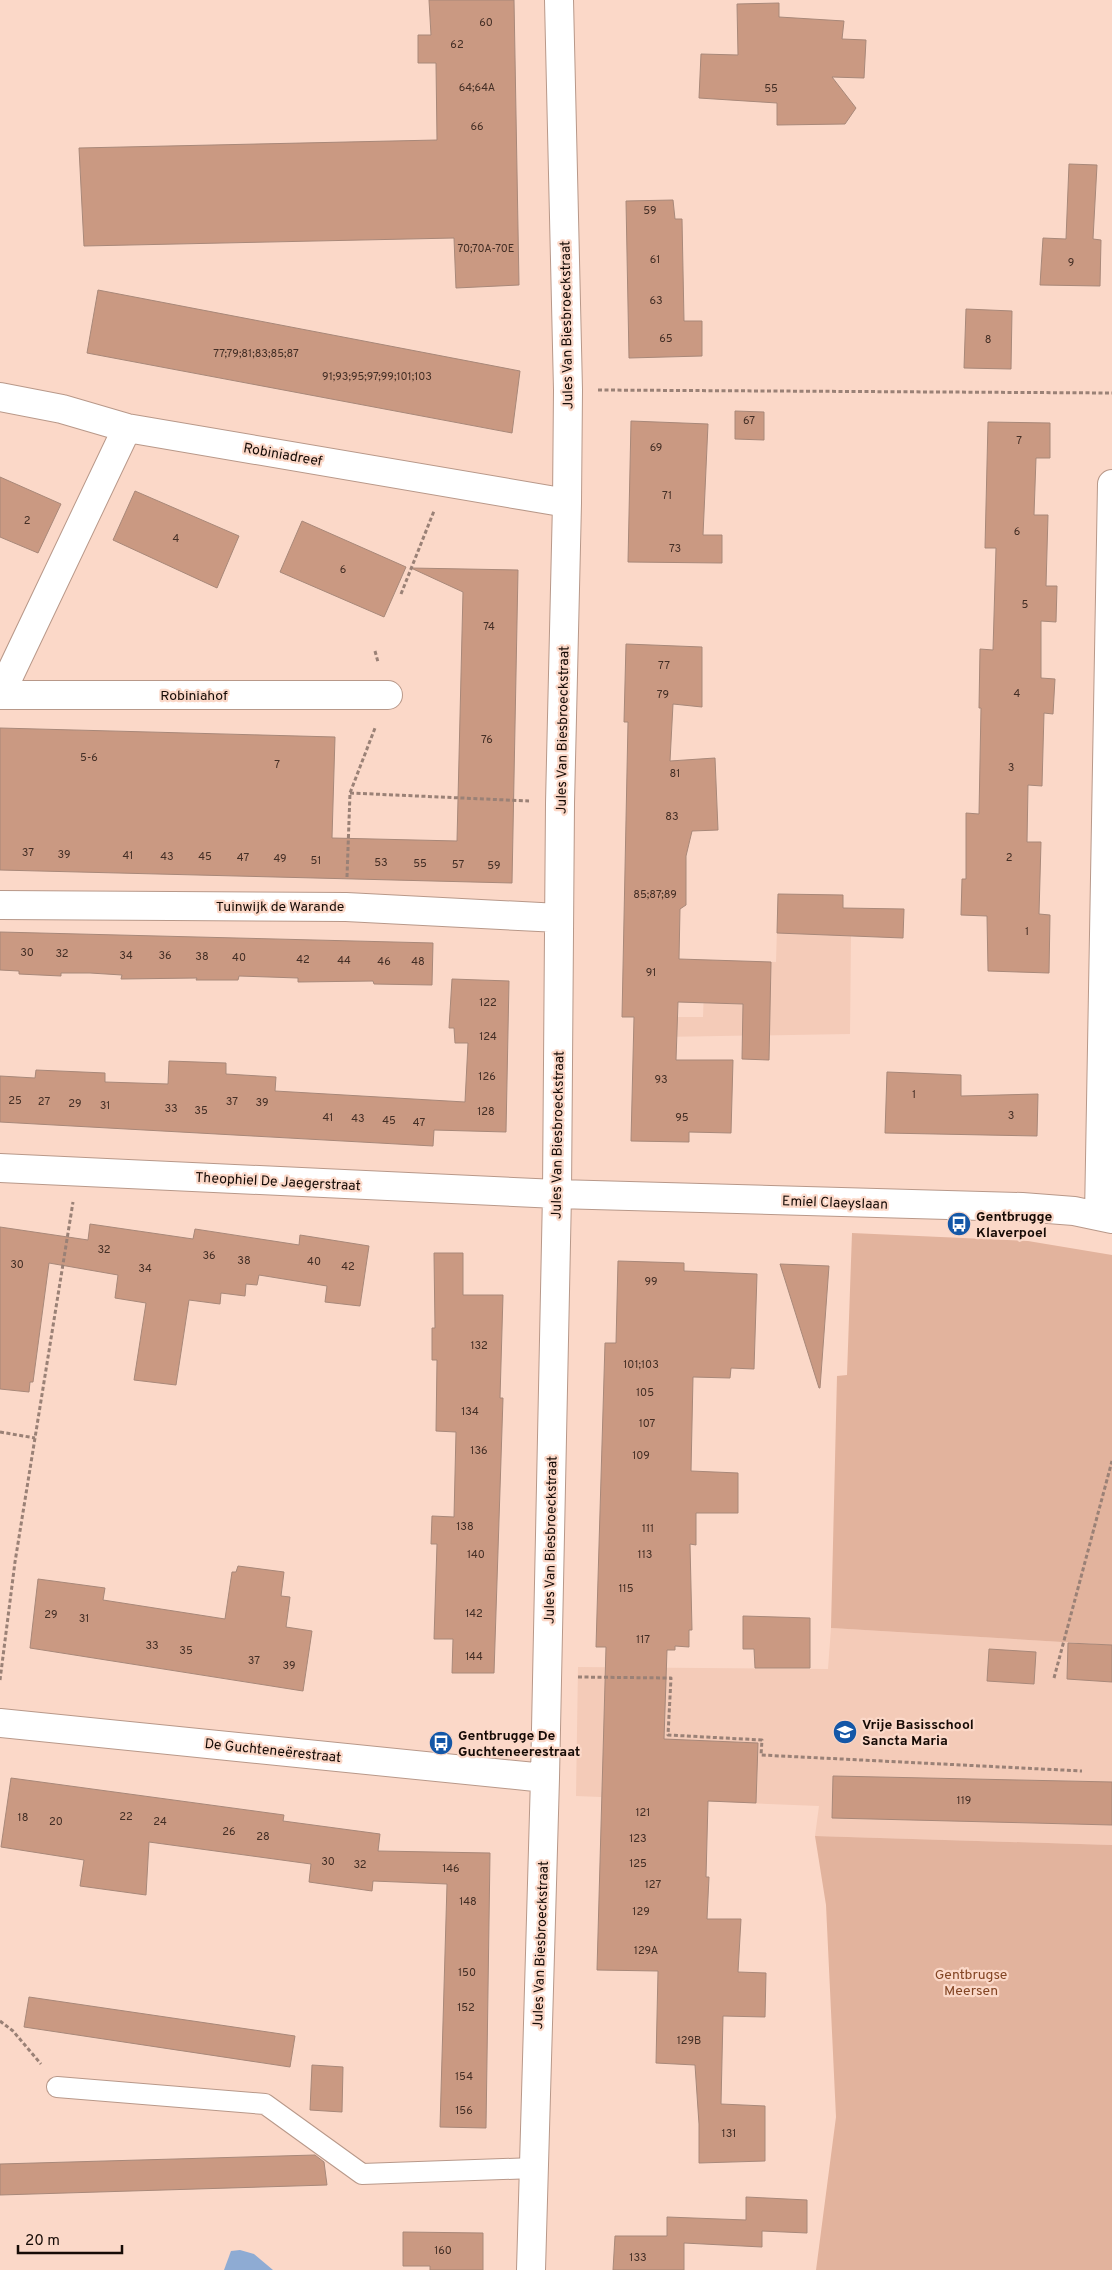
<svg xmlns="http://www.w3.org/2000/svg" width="1112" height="2270" font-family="Overpass,sans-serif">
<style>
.built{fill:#f4cbb8}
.green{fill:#e2b39d}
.water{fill:#8eabd3}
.building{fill:#ca9982;stroke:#a88879}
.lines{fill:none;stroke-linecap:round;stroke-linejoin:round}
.lane-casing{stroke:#b89889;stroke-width:22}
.street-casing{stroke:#b89889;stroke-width:30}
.path{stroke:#9a8176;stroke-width:3;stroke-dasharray:4 2.5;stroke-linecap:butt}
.lane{stroke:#fff;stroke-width:20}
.street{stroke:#fff;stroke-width:28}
.labels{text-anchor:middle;stroke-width:4.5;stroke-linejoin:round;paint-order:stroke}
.number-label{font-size:11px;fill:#432e25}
.street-label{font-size:14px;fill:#160b06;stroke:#fbd8c8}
.poi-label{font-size:14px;font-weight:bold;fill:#160b06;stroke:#fbd8c8;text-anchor:start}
.park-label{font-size:14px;fill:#834524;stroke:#fbd8c8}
</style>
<rect width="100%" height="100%" fill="#fbd8c8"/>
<path class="built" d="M 778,894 L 843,895 L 843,935 L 851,935 L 850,1034 L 660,1037 L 663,1017 L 703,1017 L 705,960 L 776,962 Z
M 831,1628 L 1112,1645 L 1112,1845 L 815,1836 L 819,1806 L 576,1796 L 578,1667 L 828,1669 Z"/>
<path class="green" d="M 852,1233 L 1028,1241 L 1112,1255 L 1112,1645 L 831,1628 L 837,1376 L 847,1375 Z
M 815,1836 L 1112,1845 L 1112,2270 L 816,2270 L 836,2117 L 826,1905 Z"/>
<path class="water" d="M 240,2250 L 254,2254 L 273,2270 L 224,2270 L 231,2251 Z"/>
<path class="building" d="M 429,0 L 514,0 L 519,285 L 456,288 L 454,238 L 84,246 L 79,148 L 437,140 L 436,63 L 418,63 L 418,35 L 431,35 Z
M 779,3 L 779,17 L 844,21 L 842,39 L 866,40 L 864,78 L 832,77 L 856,108 L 845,124 L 777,125 L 777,103 L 699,98 L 701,54 L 738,55 L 737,4 Z
M 1069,164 L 1097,165 L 1093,239 L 1101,240 L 1100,286 L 1040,285 L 1043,238 L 1066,239 Z
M 673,200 L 675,219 L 682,219 L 684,321 L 702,321 L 702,356 L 629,358 L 626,201 Z
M 98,290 L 520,371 L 512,433 L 87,353 Z
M 966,309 L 1012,311 L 1011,369 L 964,368 Z
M 735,411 L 764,412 L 764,440 L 735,439 Z
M 631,421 L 708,424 L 703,535 L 722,535 L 722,563 L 628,562 Z
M 988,422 L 1050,423 L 1050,458 L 1036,458 L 1034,515 L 1048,515 L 1046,586 L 1057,586 L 1056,622 L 1041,621 L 1041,678 L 1055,679 L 1053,714 L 1044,713 L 1042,786 L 1028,785 L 1027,842 L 1041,842 L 1039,914 L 1050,915 L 1049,973 L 988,971 L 987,916 L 961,915 L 962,879 L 966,879 L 966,813 L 979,814 L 981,708 L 979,708 L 980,649 L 993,650 L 996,548 L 985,548 Z
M 0,477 L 61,504 L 38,553 L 0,537 Z
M 135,491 L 239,536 L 217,588 L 113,540 Z
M 302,521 L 406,567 L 384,617 L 280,572 Z
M 411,568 L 518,570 L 512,883 L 0,870 L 0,728 L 335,737 L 332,838 L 457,841 L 463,592 Z
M 626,644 L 702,647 L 702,707 L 673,704 L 670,761 L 715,758 L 718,830 L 692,831 L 686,856 L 686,905 L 680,909 L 679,959 L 771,962 L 769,1060 L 742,1059 L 743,1004 L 678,1002 L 676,1060 L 733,1060 L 731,1133 L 689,1132 L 689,1142 L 631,1141 L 634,1017 L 622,1017 L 628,722 L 624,722 Z
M 778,894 L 843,895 L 843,908 L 904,909 L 903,938 L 777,933 Z
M 0,932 L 433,943 L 432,985 L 374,984 L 373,981 L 298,982 L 298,978 L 239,976 L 238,980 L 196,980 L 197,978 L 121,979 L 122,975 L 90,973 L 61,973 L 61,976 L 19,974 L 19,971 L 0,970 Z
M 452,979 L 509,981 L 506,1132 L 434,1130 L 433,1146 L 0,1122 L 0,1076 L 35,1078 L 36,1070 L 105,1073 L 105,1082 L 168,1084 L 169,1061 L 226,1063 L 226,1074 L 276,1077 L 275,1091 L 465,1102 L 468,1043 L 455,1043 L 454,1028 L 449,1028 Z
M 887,1072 L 961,1075 L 961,1096 L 1038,1094 L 1037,1136 L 885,1133 Z
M 90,1224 L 193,1239 L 195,1229 L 299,1245 L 300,1235 L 369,1246 L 360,1306 L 325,1302 L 327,1286 L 259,1275 L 257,1285 L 246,1284 L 245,1296 L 221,1293 L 220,1304 L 189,1300 L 176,1385 L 134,1380 L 146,1303 L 115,1298 L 118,1275 L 49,1263 L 33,1382 L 30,1382 L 29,1392 L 0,1389 L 0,1227 L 88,1240 Z
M 434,1253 L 463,1253 L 463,1295 L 503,1295 L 500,1398 L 503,1398 L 494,1673 L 452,1673 L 453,1639 L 434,1639 L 437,1544 L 431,1544 L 432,1516 L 454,1517 L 456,1432 L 436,1431 L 437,1360 L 432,1360 L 432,1328 L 435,1328 Z
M 618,1261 L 684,1263 L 684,1271 L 757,1274 L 754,1369 L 731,1368 L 730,1378 L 693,1377 L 691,1471 L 738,1473 L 738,1513 L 696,1513 L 696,1545 L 690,1544 L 692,1630 L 689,1630 L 689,1647 L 675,1646 L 675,1650 L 667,1650 L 664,1739 L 758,1743 L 756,1803 L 708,1801 L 706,1877 L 709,1877 L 707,1919 L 741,1919 L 738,1972 L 766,1973 L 765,2017 L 723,2016 L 721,2104 L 765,2106 L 765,2161 L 699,2163 L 699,2124 L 695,2065 L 656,2063 L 658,1971 L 597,1970 L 606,1647 L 596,1647 L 605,1343 L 616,1343 Z
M 780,1264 L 829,1266 L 820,1388 L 819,1388 Z
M 238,1566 L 284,1572 L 281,1596 L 290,1597 L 286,1627 L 312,1631 L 303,1691 L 30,1648 L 38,1579 L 105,1588 L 103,1600 L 225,1619 L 232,1572 L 236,1572 Z
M 743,1616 L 810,1618 L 810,1668 L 755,1668 L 754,1649 L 743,1649 Z
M 1068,1643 L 1112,1645 L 1112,1682 L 1067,1679 Z
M 989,1649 L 1036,1652 L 1034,1684 L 987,1681 Z
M 833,1776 L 1112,1782 L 1112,1825 L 832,1818 Z
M 11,1778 L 284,1815 L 283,1821 L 380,1834 L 378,1851 L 490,1853 L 486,2128 L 440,2127 L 447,1884 L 373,1881 L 372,1891 L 309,1882 L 311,1864 L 149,1842 L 146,1895 L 80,1886 L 84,1860 L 1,1847 Z
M 29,1997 L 295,2036 L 290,2067 L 24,2027 Z
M 312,2065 L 343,2067 L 342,2112 L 310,2110 Z
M 315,2155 L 324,2162 L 327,2185 L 0,2195 L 0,2164 Z
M 746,2197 L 807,2200 L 807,2233 L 762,2231 L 762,2247 L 684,2243 L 684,2270 L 613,2270 L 615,2236 L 667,2236 L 667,2217 L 746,2220 Z
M 403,2232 L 483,2233 L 483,2270 L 430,2270 L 430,2266 L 403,2266 Z"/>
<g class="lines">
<g class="lane-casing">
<path id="lane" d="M 57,2087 L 265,2104 L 362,2174 L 534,2168"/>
</g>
<g class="street-casing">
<path id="street" d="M 0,397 L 62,409 L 127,428 L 567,503
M 0,695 L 388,695
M 0,695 L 127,428
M 0,905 L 346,907 L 559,918
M 0,1168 L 557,1194 L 1022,1207 L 1074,1211 L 1112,1219
M 1099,1216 L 1112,484
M 0,1723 L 545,1778
M 531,2270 L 545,1778 L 557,1194 L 560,803 L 567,503 L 568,390 L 559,0"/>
</g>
<path class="path" d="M 598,390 L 1112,393
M 401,594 L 434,511
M 375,651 L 378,662
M 350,793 L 529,801
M 347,877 L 350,793 L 375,728
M 0,1432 L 35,1438
M 578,1677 L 671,1678 L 668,1735 L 762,1740 L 761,1755 L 1082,1771
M 1054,1678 L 1112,1461
M 0,1680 L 15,1562 L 73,1202
M 0,2021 L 13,2031 L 41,2064"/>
<use href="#lane" class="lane"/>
<use href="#street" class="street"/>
</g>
<defs>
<g id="bus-disc" transform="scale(1.25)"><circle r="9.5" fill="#1457a7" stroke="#fbd8c8"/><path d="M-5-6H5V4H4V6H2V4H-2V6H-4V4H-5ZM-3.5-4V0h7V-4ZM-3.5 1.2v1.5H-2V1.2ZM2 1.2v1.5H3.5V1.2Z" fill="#fff"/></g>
<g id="school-disc" transform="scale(1.25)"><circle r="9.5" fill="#1457a7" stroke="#fbd8c8"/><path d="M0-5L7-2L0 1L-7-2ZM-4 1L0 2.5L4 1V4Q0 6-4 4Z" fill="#fff"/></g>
</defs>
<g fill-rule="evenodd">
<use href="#bus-disc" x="959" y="1224"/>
<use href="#school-disc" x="845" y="1732"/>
<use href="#bus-disc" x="441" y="1743"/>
</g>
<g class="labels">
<g class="number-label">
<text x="486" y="26">60</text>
<text x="457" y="48">62</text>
<text x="477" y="91">64;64A</text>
<text x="771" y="92">55</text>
<text x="477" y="130">66</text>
<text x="650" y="214">59</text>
<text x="486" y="252">70;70A-70E</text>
<text x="655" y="263">61</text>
<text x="1071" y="266">9</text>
<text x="656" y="304">63</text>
<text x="666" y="342">65</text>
<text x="988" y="343">8</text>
<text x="256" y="357">77;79;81;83;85;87</text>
<text x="377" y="380">91;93;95;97;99;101;103</text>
<text x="749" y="424">67</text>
<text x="1019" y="444">7</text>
<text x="656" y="451">69</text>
<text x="667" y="499">71</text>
<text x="27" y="524">2</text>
<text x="1017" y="535">6</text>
<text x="176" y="542">4</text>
<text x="675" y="552">73</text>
<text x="343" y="573">6</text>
<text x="1025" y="608">5</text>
<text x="489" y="630">74</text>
<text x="664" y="669">77</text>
<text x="1017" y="697">4</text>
<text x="663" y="698">79</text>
<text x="487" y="743">76</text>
<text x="89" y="761">5-6</text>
<text x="277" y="768">7</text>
<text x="1011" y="771">3</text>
<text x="675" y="777">81</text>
<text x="672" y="820">83</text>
<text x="28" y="856">37</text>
<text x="64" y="858">39</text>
<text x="128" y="859">41</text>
<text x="167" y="860">43</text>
<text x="205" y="860">45</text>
<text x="243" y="861">47</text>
<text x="1009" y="861">2</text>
<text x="280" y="862">49</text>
<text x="316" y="864">51</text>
<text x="381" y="866">53</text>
<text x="420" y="867">55</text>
<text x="458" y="868">57</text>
<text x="494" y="869">59</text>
<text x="655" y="898">85;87;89</text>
<text x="1027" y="935">1</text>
<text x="27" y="956">30</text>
<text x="62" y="957">32</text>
<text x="126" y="959">34</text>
<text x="165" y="959">36</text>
<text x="202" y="960">38</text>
<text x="239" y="961">40</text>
<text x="303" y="963">42</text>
<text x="344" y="964">44</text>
<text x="384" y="965">46</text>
<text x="418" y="965">48</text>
<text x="651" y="976">91</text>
<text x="488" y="1006">122</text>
<text x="488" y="1040">124</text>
<text x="487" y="1080">126</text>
<text x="661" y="1083">93</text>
<text x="914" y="1098">1</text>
<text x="15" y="1104">25</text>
<text x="44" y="1105">27</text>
<text x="232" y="1105">37</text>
<text x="262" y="1106">39</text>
<text x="75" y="1107">29</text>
<text x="105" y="1109">31</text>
<text x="171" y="1112">33</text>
<text x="201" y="1114">35</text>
<text x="486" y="1115">128</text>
<text x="1011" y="1119">3</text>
<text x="328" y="1121">41</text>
<text x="682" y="1121">95</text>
<text x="358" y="1122">43</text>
<text x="389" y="1124">45</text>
<text x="419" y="1126">47</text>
<text x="104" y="1253">32</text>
<text x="209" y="1259">36</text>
<text x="244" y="1264">38</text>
<text x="314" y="1265">40</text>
<text x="17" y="1268">30</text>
<text x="348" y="1270">42</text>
<text x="145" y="1272">34</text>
<text x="651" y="1285">99</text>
<text x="479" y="1349">132</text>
<text x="641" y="1368">101;103</text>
<text x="645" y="1396">105</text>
<text x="470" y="1415">134</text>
<text x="647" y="1427">107</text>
<text x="479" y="1454">136</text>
<text x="641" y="1459">109</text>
<text x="465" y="1530">138</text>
<text x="648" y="1532">111</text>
<text x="476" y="1558">140</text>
<text x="645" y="1558">113</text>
<text x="626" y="1592">115</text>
<text x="474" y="1617">142</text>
<text x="51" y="1618">29</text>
<text x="84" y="1622">31</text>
<text x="643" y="1643">117</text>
<text x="152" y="1649">33</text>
<text x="186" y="1654">35</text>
<text x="474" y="1660">144</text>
<text x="254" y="1664">37</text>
<text x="289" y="1669">39</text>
<text x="964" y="1804">119</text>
<text x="643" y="1816">121</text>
<text x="126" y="1820">22</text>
<text x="23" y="1821">18</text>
<text x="56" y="1825">20</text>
<text x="160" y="1825">24</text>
<text x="229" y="1835">26</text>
<text x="263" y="1840">28</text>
<text x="638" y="1842">123</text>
<text x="328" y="1865">30</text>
<text x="638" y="1867">125</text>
<text x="360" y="1868">32</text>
<text x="451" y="1872">146</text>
<text x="653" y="1888">127</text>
<text x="468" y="1905">148</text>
<text x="641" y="1915">129</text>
<text x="646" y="1954">129A</text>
<text x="467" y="1976">150</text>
<text x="466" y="2011">152</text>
<text x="689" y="2044">129B</text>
<text x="464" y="2080">154</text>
<text x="464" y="2114">156</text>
<text x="729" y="2137">131</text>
<text x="443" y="2254">160</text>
<text x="638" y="2261">133</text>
</g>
<g class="street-label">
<text transform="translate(566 325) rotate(-91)" y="5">Jules Van Biesbroeckstraat</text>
<text transform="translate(283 454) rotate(10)" y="5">Robiniadreef</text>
<text x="194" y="700">Robiniahof</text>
<text transform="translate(562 730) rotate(-89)" y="5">Jules Van Biesbroeckstraat</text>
<text x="280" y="911">Tuinwijk de Warande</text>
<text transform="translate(557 1135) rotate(-89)" y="5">Jules Van Biesbroeckstraat</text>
<text transform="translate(278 1181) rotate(3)" y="5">Theophiel De Jaegerstraat</text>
<text transform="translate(835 1202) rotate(2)" y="5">Emiel Claeyslaan</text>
<text transform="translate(550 1540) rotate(-89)" y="5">Jules Van Biesbroeckstraat</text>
<text transform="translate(273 1750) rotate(6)" y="5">De Guchteneërestraat</text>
<text transform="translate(540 1945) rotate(-88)" y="5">Jules Van Biesbroeckstraat</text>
</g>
<g class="poi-label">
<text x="976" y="1221">Gentbrugge<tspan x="976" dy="16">Klaverpoel</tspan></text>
<text x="862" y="1729">Vrije Basisschool<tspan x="862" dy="16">Sancta Maria</tspan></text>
<text x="458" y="1740">Gentbrugge De<tspan x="458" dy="16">Guchteneerestraat</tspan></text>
</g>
<g class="park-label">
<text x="971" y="1979">Gentbrugse<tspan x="971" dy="16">Meersen</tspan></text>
</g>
</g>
<path d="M18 2245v8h104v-8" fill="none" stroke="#160b06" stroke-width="2.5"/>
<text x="25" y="2245" font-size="15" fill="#160b06" stroke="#fbd8c8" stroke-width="4" paint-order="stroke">20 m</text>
</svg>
